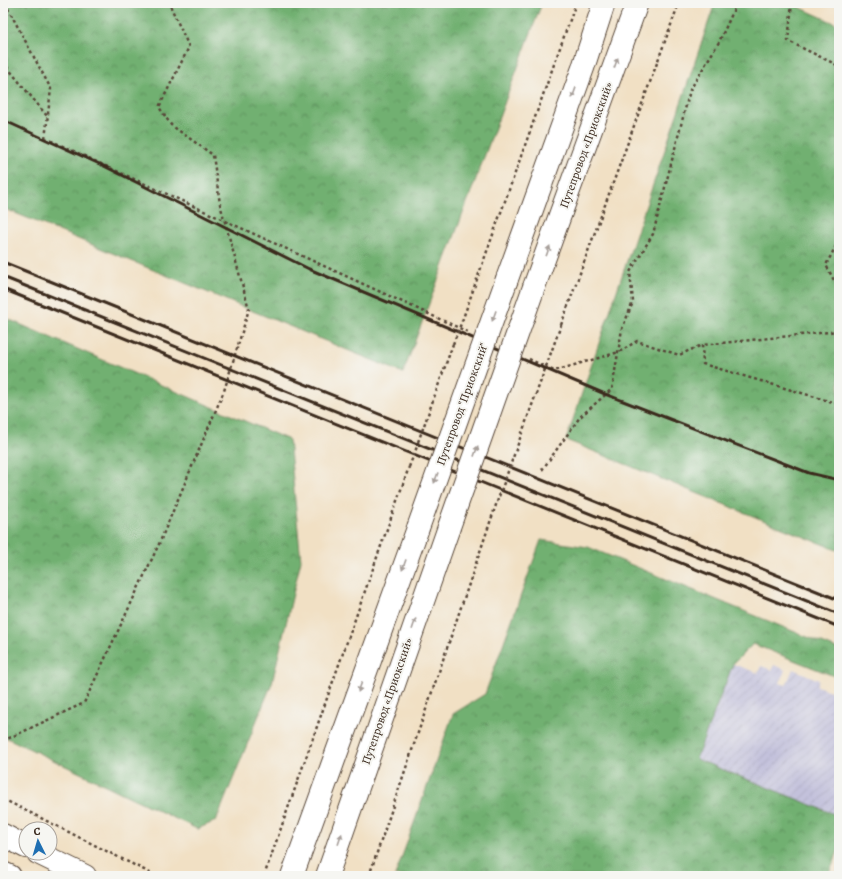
<svg xmlns="http://www.w3.org/2000/svg" width="842" height="879" font-family="Alegreya,serif">
<style>
.industrial{fill:url(#industrial-furrows)}
.forest{fill:url(#forest-crowns);stroke:#566d48}
.lines{fill:none;stroke-linecap:round;stroke-linejoin:round}
.primary-casing{stroke:#564537;stroke-width:24}
.path{stroke:#564537;stroke-width:2.5;stroke-dasharray:3 3;stroke-linecap:butt}
.primary{stroke:#fff;stroke-width:22}
.rail{stroke:#3b2a1e;stroke-width:3}
.primary-bridge-casing{stroke:#564537;stroke-width:24;stroke-linecap:butt}
.path-bridge{stroke:#564537;stroke-width:2.5;stroke-dasharray:3 3;stroke-linecap:butt}
.primary-bridge{stroke:#fff;stroke-width:22}
.oneway{fill:#a79f9a}
.labels{text-anchor:middle;stroke-width:4;stroke-linejoin:round;paint-order:stroke}
.street-label{font-size:12px;fill:#3b2a1e;stroke:#f6f6f2}
</style>
<defs>
<pattern id="industrial-furrows" width="10" height="10" patternUnits="userSpaceOnUse"><rect width="10" height="10" fill="#c3c1db"/><path d="M-1 1l2-2M0 10L10 0M9 11l2-2" fill="none" stroke="#a8a6bc"/></pattern>
<pattern id="forest-crowns" width="20" height="18" patternUnits="userSpaceOnUse"><rect width="20" height="18" fill="#71b071"/><path d="M2 6a3 3 0 1 1 6 0M12 15a3 3 0 1 1 6 0" fill="none" stroke="#5e8f5c"/></pattern>
</defs>
<rect width="100%" height="100%" fill="#f6f6f2"/>
<filter id="ink" filterUnits="userSpaceOnUse"><feTurbulence type="fractalNoise" baseFrequency=".025" numOctaves="2"/><feDisplacementMap in="SourceGraphic" scale="8" xChannelSelector="R" yChannelSelector="G"/><feConvolveMatrix kernelMatrix="1 2 1 2 8 2 1 2 1" color-interpolation-filters="sRGB"/></filter>
<filter id="wash" filterUnits="userSpaceOnUse"><feTurbulence type="fractalNoise" baseFrequency=".012" numOctaves="4" result="noise"/><feDisplacementMap in="SourceGraphic" scale="16" xChannelSelector="R" yChannelSelector="G"/><feGaussianBlur stdDeviation="0.9" result="paint"/><feColorMatrix in="noise" values="0 0 0 0 0 0 0 0 0 0 0 0 0 0 0 0 0 1.4 0 .05"/><feComposite in="paint" operator="in"/></filter>
<g filter="url(#wash)">
<rect width="100%" height="100%" fill="#f1e0c4"/>
<path class="industrial" d="M 733,664 L 758,673 L 761,666 L 772,670 L 774,665 L 785,670 L 780,683 L 786,685 L 793,669 L 819,680 L 817,686 L 839,694 L 839,816 L 696,759 Z"/>
<path class="forest" d="M 3,3 L 542,3 L 403,373 L 3,208 Z
M 715,3 L 790,3 L 839,25 L 839,551 L 566,440 Z
M 3,317 L 289,440 L 301,560 L 272,683 L 216,821 L 197,829 L 3,736 Z
M 541,540 L 588,547 L 839,650 L 839,678 L 753,644 L 733,664 L 696,759 L 839,816 L 839,849 L 828,876 L 395,876 L 453,714 L 485,694 Z"/>
</g>
<g filter="url(#ink)">
<g class="lines">
<g class="primary-casing">
<path id="primary" d="M 507,279 L 583,68 L 604,3
M 534,287 L 637,3
M 3,835 L 26,847
M 38,853 L 85,876
M 3,873 L 10,876
M 292,876 L 418,528
M 327,876 L 449,527"/>
</g>
<path class="path" d="M 5,3 L 51,89 L 45,139
M 792,3 L 788,41 L 839,66
M 3,62 L 47,116
M 45,138 L 468,332
M 839,240 L 826,265 L 839,290
M 462,321 L 576,3
M 561,325 L 679,3
M 839,331 L 702,345 L 703,364 L 839,404
M 529,359 L 554,371 L 619,352 L 637,341 L 679,355 L 702,345
M 426,420 L 453,344
M 418,444 L 418,442
M 542,470 L 580,417 L 612,389 L 622,329 L 633,302 L 630,272 L 653,234 L 690,90 L 719,42 L 737,3
M 3,741 L 84,703 L 159,544 L 224,391 L 249,309 L 220,204 L 213,155 L 171,125 L 159,107 L 189,47 L 169,3
M 3,799 L 156,876
M 264,876 L 409,467
M 369,876 L 497,502"/>
<use href="#primary" class="primary"/>
<path class="rail" d="M 3,120 L 106,167 L 309,269 L 605,394 L 809,473 L 839,480
M 3,262 L 839,600
M 3,277 L 839,614
M 3,289 L 839,627"/>
<g class="primary-bridge-casing">
<path id="primary-bridge" d="M 449,527 L 534,287
M 418,528 L 507,279"/>
</g>
<path class="path-bridge" d="M 453,344 L 462,321
M 418,442 L 426,420
M 409,467 L 418,444
M 497,502 L 561,325"/>
<use href="#primary-bridge" class="primary-bridge"/>
</g>
<defs><path id="oneway-solid" d="M-6-.8H1V-3.2L6.5 0L1 3.2V.8H-6Z"/></defs>
<g class="oneway">
<use href="#oneway-solid" transform="translate(616 63) rotate(-70)"/>
<use href="#oneway-solid" transform="translate(574 93) rotate(110)"/>
<use href="#oneway-solid" transform="translate(548 251) rotate(-70)"/>
<use href="#oneway-solid" transform="translate(494 316) rotate(110)"/>
<use href="#oneway-solid" transform="translate(476 451) rotate(-70)"/>
<use href="#oneway-solid" transform="translate(436 478) rotate(110)"/>
<use href="#oneway-solid" transform="translate(404 565) rotate(110)"/>
<use href="#oneway-solid" transform="translate(414 624) rotate(-71)"/>
<use href="#oneway-solid" transform="translate(360 687) rotate(110)"/>
<use href="#oneway-solid" transform="translate(340 839) rotate(-71)"/>
</g>
</g>
<g class="labels">
<g class="street-label">
<text transform="translate(586 145) rotate(-70)" y="4">Путепровод «Приокский»</text>
<text transform="translate(462 404) rotate(-70)" y="4">Путепровод "Приокский"</text>
<text transform="translate(387 701) rotate(-71)" y="4">Путепровод «Приокский»</text>
</g>
</g>
<rect width="842" height="879" fill="none" stroke="#f6f6f2" stroke-width="16"/>
<g transform="translate(38 841) rotate(355)"><circle r="19" fill="#f6f6f2" stroke="#aba49d"/>
<path d="M0-3L7 15L0 10L-7 15Z" fill="#1f6fb2"/>
<text y="-6" font-size="11" font-weight="bold" text-anchor="middle" fill="#3b2a1e">С</text>
</g>
</svg>
